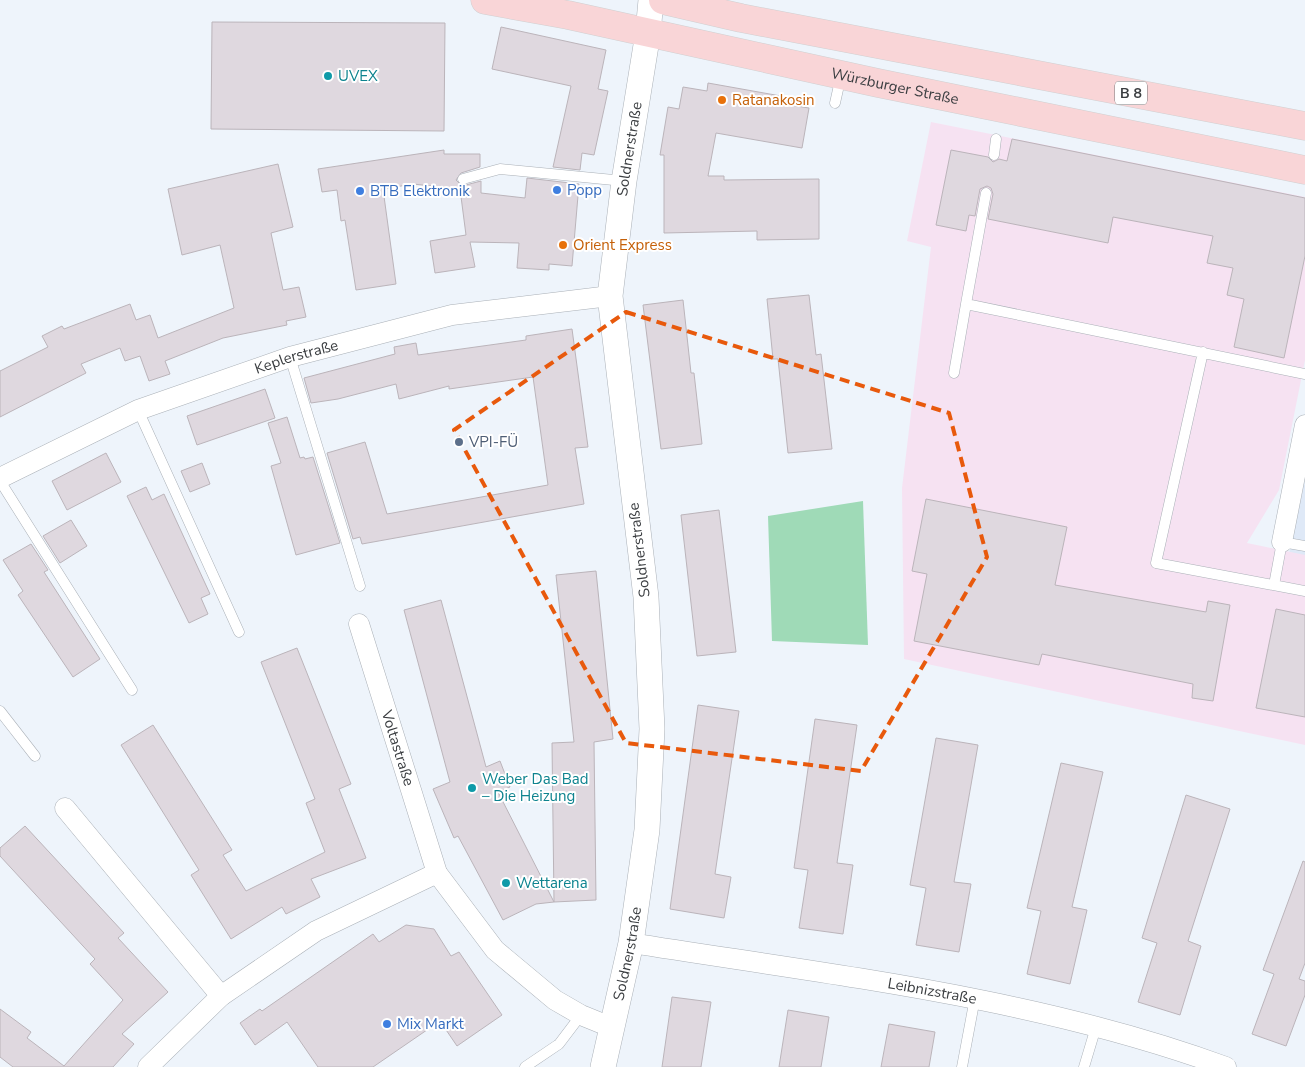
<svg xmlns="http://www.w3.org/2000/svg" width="1305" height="1067" font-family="'Nunito Sans',sans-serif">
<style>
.built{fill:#dfe9f7}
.industrial{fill:#f6e2f2}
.green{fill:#9fdab7}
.building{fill:#dfd8df;stroke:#bbb4ba}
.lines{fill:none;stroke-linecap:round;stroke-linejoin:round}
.service-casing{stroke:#aab0b7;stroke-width:11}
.minor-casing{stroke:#aab0b7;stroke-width:21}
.tertiary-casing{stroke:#aab0b7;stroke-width:26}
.primary-casing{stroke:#d0d0d1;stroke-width:29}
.service{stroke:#fff;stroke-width:10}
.minor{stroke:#fff;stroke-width:20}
.tertiary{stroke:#fff;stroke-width:25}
.primary{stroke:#f9d5d7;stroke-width:28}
.marked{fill:none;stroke:#e8590c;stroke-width:4;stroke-dasharray:10 6;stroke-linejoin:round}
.culture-dot{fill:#0f9aa8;stroke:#fff;stroke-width:2}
.food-dot{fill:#e8710a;stroke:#fff;stroke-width:2}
.shop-dot{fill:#3f7fe0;stroke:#fff;stroke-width:2}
.service-dot{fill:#5c6f8a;stroke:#fff;stroke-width:2}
.labels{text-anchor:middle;stroke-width:4;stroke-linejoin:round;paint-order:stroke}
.shield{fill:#fff;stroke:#757779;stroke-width:1}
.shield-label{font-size:14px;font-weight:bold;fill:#3a3d40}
.culture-label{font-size:15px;fill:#0d838f;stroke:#fff;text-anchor:start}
.street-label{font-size:15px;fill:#3a3d40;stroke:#fff}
.food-label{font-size:15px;fill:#c56008;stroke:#fff;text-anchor:start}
.shop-label{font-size:15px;fill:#366cbe;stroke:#fff;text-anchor:start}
.service-label{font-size:15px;fill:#4e5e75;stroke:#fff;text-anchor:start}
</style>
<rect width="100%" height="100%" fill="#eef4fb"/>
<path class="built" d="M 1305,481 L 1305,556 L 1289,553 Z"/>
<path class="industrial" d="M 931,122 L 1305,197 L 1305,360 L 1279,490 L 1247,543 L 1305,555 L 1305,745 L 904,659 L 902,488 L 931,247 L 907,241 Z"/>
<path class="green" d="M 863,501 L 868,645 L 772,641 L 768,516 Z"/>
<path class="building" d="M 212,22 L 445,23 L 444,131 L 211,129 Z
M 501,27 L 606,50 L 598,89 L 608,91 L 594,155 L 582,153 L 580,170 L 553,167 L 571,86 L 492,69 Z
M 708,83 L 792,98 L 790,105 L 809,108 L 802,148 L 716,133 L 708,176 L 724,176 L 724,180 L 819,179 L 819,239 L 757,240 L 757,231 L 664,233 L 664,155 L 660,155 L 668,107 L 679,109 L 683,87 L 707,91 Z
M 1012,139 L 1305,198 L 1305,256 L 1284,358 L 1234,347 L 1244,299 L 1227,295 L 1233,268 L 1207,263 L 1213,236 L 1113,217 L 1108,243 L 988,219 L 993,194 L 991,188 L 987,186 L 980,189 L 975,216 L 969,215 L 966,231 L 936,225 L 951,150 L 988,157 L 993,162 L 999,159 L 1007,161 Z
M 444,150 L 444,154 L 480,154 L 480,167 L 461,173 L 456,180 L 462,186 L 481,181 L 481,193 L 525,198 L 527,178 L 579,184 L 572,266 L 549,264 L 549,270 L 517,268 L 519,243 L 470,242 L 475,267 L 435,273 L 430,241 L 466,235 L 460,189 L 413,184 L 383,189 L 396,284 L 356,290 L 345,220 L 341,221 L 337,190 L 322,192 L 318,169 Z
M 278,164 L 293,227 L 271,233 L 283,290 L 299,287 L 306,317 L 286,321 L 287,325 L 223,338 L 165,361 L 170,374 L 149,381 L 140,356 L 125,361 L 120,348 L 81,364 L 86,373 L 0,417 L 0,371 L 48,347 L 42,336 L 62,326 L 64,329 L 130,304 L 136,320 L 150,315 L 158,338 L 234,308 L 220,245 L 182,255 L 168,189 Z
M 809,295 L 816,355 L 821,354 L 832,449 L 788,453 L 778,359 L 773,359 L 767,299 Z
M 683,300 L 691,373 L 694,373 L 702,444 L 661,449 L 643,305 Z
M 572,329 L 588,447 L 575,448 L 584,504 L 362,544 L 360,537 L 353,539 L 327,453 L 365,442 L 387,514 L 548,485 L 533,377 L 449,389 L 449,386 L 399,399 L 396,384 L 338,399 L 311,403 L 304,378 L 395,354 L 394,347 L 416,343 L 418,355 L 526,340 L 526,336 Z
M 265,389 L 275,418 L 197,445 L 187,416 Z
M 287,417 L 300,458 L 304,457 L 305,459 L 313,457 L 340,543 L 296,555 L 271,466 L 281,463 L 268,423 Z
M 106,453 L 121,482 L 67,510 L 52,481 Z
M 202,463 L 210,484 L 190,492 L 181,471 Z
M 146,487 L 152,500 L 164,494 L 210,594 L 201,598 L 208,614 L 189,623 L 127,496 Z
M 926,499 L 1067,527 L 1055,585 L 1206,612 L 1208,601 L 1230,605 L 1213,701 L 1192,698 L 1193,684 L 1042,654 L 1039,665 L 914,641 L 927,574 L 912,571 Z
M 719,510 L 736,652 L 697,656 L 681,515 Z
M 71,520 L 87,546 L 60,563 L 43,536 Z
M 31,544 L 48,570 L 44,572 L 100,659 L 73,677 L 18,595 L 23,591 L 3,560 Z
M 596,571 L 613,739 L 594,742 L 596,900 L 554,902 L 552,743 L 574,742 L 556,575 Z
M 441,600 L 486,767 L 500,761 L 510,787 L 498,792 L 554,902 L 536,904 L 503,920 L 458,836 L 454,838 L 433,789 L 450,782 L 404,610 Z
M 1276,609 L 1305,615 L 1305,717 L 1256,708 Z
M 297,648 L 351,784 L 339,789 L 366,858 L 311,879 L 320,897 L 286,914 L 282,907 L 231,939 L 191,875 L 199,870 L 121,745 L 153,725 L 232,850 L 223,855 L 246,891 L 325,852 L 306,803 L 315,799 L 261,662 Z
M 698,705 L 739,711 L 715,874 L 731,877 L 724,918 L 670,909 Z
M 815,719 L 857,725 L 837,863 L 853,865 L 843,934 L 799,928 L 808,870 L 794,868 Z
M 936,738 L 978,745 L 954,882 L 971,884 L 959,952 L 916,945 L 926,888 L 910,885 Z
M 1061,763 L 1103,772 L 1072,907 L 1087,910 L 1070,984 L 1027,974 L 1041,911 L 1027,908 Z
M 1186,795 L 1230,809 L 1188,941 L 1201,946 L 1180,1015 L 1138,1002 L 1157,943 L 1142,938 Z
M 25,826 L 124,933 L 118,938 L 168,992 L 122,1034 L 134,1044 L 113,1067 L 13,1067 L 0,1057 L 0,1009 L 31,1032 L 27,1038 L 64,1066 L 123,1000 L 90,964 L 95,959 L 0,856 L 0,848 Z
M 1303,861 L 1305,862 L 1305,963 L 1299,979 L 1305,981 L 1305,995 L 1286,1046 L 1252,1034 L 1274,974 L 1263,970 Z
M 406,925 L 434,929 L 451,956 L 459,952 L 502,1015 L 457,1046 L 440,1021 L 373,1067 L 318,1067 L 287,1022 L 255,1045 L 240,1023 L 260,1009 L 262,1011 L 373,934 L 379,942 Z
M 672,997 L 711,1002 L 701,1067 L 662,1067 Z
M 788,1010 L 829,1017 L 821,1067 L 779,1067 Z
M 889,1024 L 935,1032 L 929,1067 L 881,1067 Z"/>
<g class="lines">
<g class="service-casing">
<path id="service" d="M 835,103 L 841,76
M 994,155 L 996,139
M 463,179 L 500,169 L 624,181
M 986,193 L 966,304 L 1305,374
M 1203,352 L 1156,563 L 1305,591
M 290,357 L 360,586
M 954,373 L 966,304
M 138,410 L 239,632
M 0,481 L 132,690
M 1274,585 L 1282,542 L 1305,546
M 0,711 L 35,756
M 525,1067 L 559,1044 L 581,1015
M 962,1067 L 975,998
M 1084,1067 L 1096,1027"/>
</g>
<g class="minor-casing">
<g id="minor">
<path id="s1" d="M 0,478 L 138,410 L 290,357 L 452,315 L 610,296"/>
<path d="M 1282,542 L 1305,425"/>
<path id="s2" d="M 359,624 L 437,873 L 495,950 L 555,1000 L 581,1015 L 613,1028"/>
<path d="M 65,808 L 221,996"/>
<path id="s3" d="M 631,943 C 831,975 1035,997 1226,1067"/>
<path d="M 148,1067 L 221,996 L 316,931 L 437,873"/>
</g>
</g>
<g class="tertiary-casing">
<g id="tertiary">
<path id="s4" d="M 603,1067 L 631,943 L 647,830 L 652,729 L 646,597 L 610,296 L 624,181 L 648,33 L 651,0"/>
</g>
</g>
<g class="primary-casing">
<g id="primary">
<path id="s5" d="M 485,0 L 568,15 L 878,83 L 1305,170"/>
<path d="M 663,0 L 741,18 L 1305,126"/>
</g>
</g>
<use href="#service" class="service"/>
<use href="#minor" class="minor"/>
<use href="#tertiary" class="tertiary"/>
<use href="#primary" class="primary"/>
</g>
<path class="marked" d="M 626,312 L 949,413 L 987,557 L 861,771 L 626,743 L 454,430 Z"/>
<g class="culture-dot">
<circle cx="328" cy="76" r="5"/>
<circle cx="472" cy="788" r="5"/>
<circle cx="506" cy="883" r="5"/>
</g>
<g class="food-dot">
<circle cx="722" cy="100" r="5"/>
<circle cx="563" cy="245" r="5"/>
</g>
<g class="shop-dot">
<circle cx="557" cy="190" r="5"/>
<circle cx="360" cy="191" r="5"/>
<circle cx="387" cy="1024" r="5"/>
</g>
<circle class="service-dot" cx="459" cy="442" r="5"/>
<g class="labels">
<rect class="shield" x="1115" y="81.5" width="32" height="23" rx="4"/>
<g class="shield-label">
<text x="1131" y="98">B 8</text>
</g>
<g class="culture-label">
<text x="338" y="81">UVEX</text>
<text x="482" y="784">Weber Das Bad<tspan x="482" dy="17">– Die Heizung</tspan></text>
<text x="516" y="888">Wettarena</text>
</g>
<g class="street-label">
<text dy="5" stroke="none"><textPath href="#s5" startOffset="419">Würzburger Straße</textPath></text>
<text dy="5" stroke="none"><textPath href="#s4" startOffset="926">Soldnerstraße</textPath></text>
<text dy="5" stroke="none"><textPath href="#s1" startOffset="321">Keplerstraße</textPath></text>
<text transform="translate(639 550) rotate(-97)" y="5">Soldnerstraße</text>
<text dy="5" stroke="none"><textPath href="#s2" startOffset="130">Voltastraße</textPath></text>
<text dy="5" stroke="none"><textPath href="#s4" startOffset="116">Soldnerstraße</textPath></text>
<text dy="5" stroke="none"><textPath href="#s3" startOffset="305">Leibnizstraße</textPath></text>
</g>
<g class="food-label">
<text x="732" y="105">Ratanakosin</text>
<text x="573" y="250">Orient Express</text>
</g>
<g class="shop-label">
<text x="567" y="195">Popp</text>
<text x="370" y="196">BTB Elektronik</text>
<text x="397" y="1029">Mix Markt</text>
</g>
<g class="service-label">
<text x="469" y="447">VPI-FÜ</text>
</g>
</g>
</svg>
